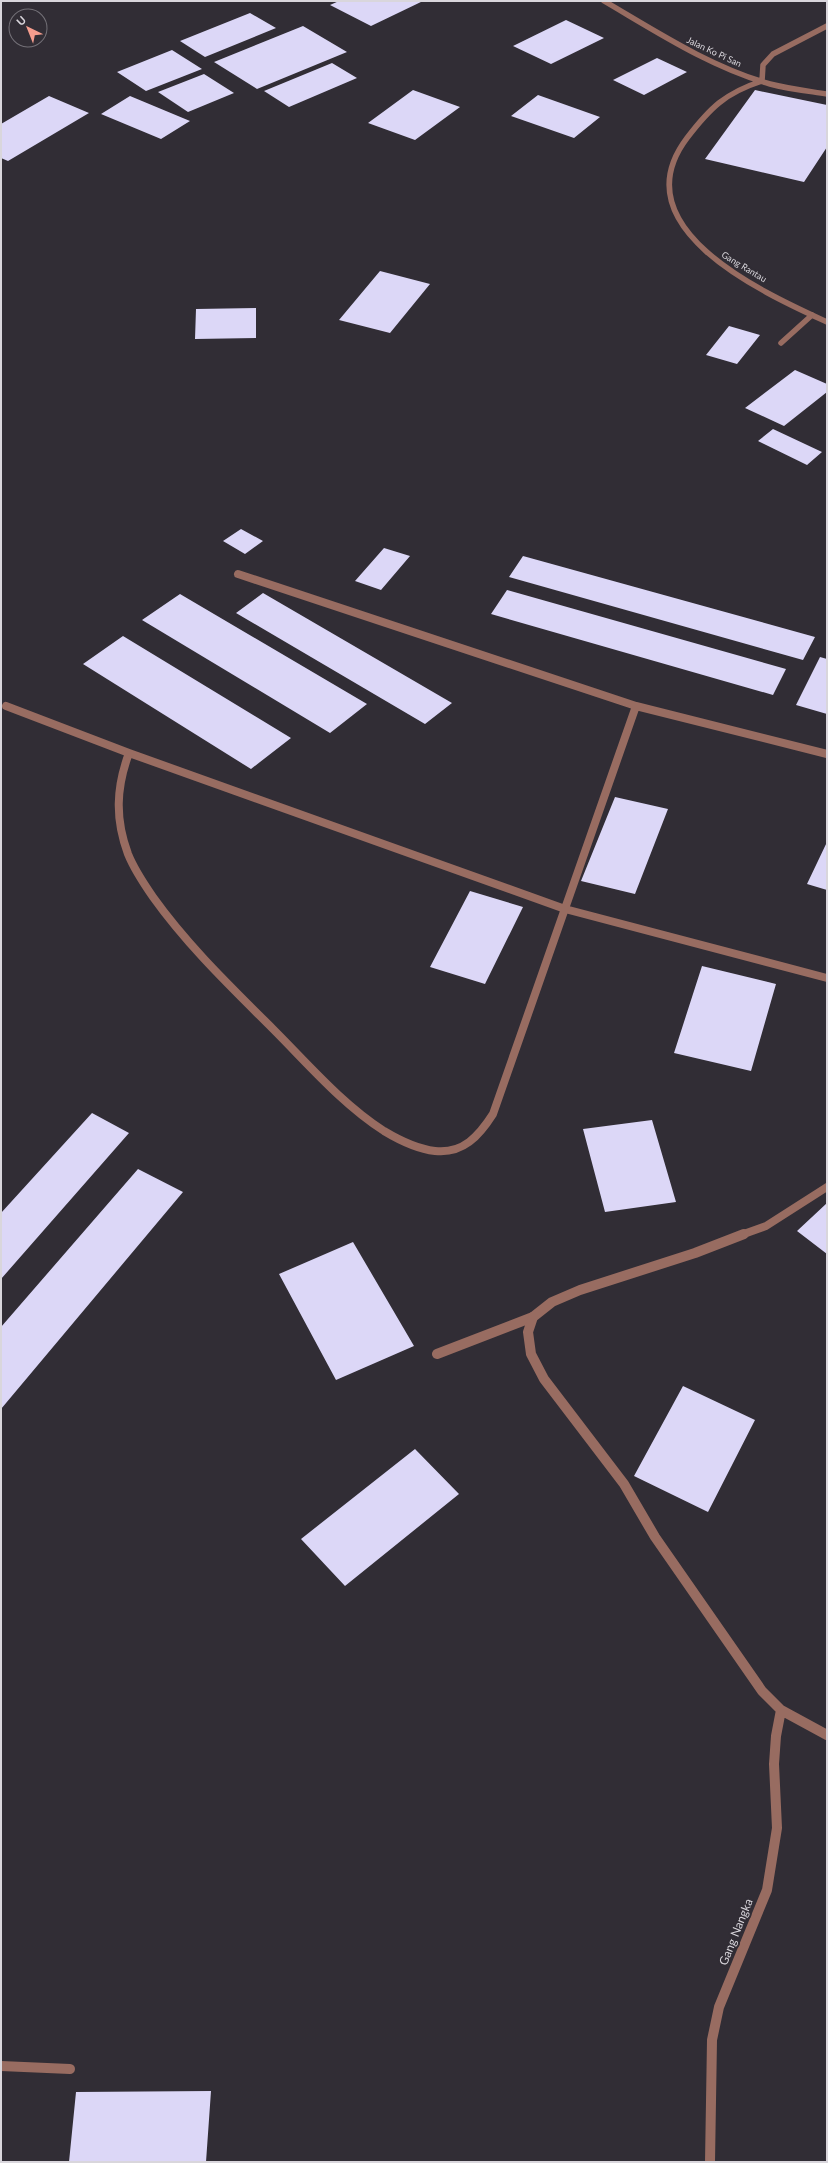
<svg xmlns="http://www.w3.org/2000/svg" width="828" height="2163" font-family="Lato,sans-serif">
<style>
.building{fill:#dcd7f7}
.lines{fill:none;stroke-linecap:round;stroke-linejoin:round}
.lane-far1{stroke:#986c61;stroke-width:5.5}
.lane{stroke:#986c61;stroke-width:10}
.street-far2{stroke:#986c61;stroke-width:5.5}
.street-far1{stroke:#986c61;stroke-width:8}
.street{stroke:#986c61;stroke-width:10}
.labels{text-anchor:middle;stroke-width:4;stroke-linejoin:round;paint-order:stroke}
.far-street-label{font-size:9px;fill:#d9d6dc;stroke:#312d35}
.near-street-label{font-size:12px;fill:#d9d6dc;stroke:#312d35}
</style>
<rect width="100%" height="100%" fill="#312d35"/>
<path class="building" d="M 339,1 L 423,1 L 371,26 L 330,5 Z
M 250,13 L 276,28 L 205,57 L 180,41 Z
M 566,20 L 604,38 L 551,64 L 513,46 Z
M 303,26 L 347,52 L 257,89 L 214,62 Z
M 172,50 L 202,69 L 146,91 L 117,72 Z
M 657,58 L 687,72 L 644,95 L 613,80 Z
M 332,63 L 357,78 L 289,107 L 264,91 Z
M 204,74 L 234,93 L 188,112 L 158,92 Z
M 413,90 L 460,107 L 415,140 L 368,123 Z
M 755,90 L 827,105 L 827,147 L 804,182 L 705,159 Z
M 538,95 L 600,117 L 574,138 L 511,116 Z
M 49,96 L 89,113 L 8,161 L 1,158 L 1,124 Z
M 130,96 L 190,121 L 161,139 L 101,114 Z
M 380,271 L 430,284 L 390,333 L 339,320 Z
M 256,308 L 256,338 L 195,339 L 196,309 Z
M 729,326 L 760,335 L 737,364 L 706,355 Z
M 795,370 L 827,384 L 827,392 L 784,426 L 745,408 Z
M 773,429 L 822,452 L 807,465 L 758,441 Z
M 241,529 L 263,541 L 245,554 L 223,541 Z
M 384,548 L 410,556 L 381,590 L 355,581 Z
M 523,556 L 815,637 L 803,660 L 509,577 Z
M 507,590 L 786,669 L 773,695 L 491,614 Z
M 263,593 L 452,703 L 425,724 L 236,613 Z
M 180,594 L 367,704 L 330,733 L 142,620 Z
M 123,636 L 291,738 L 251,769 L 83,664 Z
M 820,657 L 827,659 L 827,714 L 796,705 Z
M 615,797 L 668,809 L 635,894 L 581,881 Z
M 827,842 L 827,890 L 807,884 Z
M 470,891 L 523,907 L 485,984 L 430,967 Z
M 702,966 L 776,984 L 751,1071 L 674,1053 Z
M 92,1113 L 129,1133 L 1,1279 L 1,1213 Z
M 652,1120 L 676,1202 L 605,1212 L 583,1129 Z
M 138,1169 L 183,1192 L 1,1409 L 1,1327 Z
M 827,1203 L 827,1254 L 797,1231 Z
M 353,1242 L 414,1346 L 336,1380 L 279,1274 Z
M 683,1386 L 755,1420 L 708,1512 L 634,1476 Z
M 415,1449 L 459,1494 L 345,1586 L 301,1539 Z
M 211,2091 L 206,2162 L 69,2162 L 76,2092 Z"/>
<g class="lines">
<path class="lane-far1" d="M 781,343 L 812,315"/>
<path class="lane" d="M 437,1354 L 533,1317"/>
<path class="street-far2" d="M 604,1 C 657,32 710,67 770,84 C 789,89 808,91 827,94
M 827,26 L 773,54 L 763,65 L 762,81 C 725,93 710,108 687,138 C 619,228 764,293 827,322"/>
<path class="street-far1" d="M 238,574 L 636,706 L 827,754
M 6,706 L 129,753 L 565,909 L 827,978
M 129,753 C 116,788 115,819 128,854 C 134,869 144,884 153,897 C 188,946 231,987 273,1029 C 308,1064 342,1104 384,1131 C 399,1140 417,1149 435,1151 C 463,1154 479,1136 493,1114 L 636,706
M 741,1235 L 766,1226 L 827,1187"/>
<path class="street" d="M 744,1234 L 695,1253 L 580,1290 L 552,1302 L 533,1317 L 528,1332 L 531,1354 L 544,1379 L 624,1484 L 655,1537 L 762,1691 L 781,1710 L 827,1735
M 1,2066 L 70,2069
M 710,2162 L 712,2040 L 719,2007 L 767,1890 L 777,1828 L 774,1764 L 776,1736 L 781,1710"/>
</g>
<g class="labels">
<g class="far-street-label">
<text transform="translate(714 52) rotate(25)" y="3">Jalan Ko Pi San</text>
<text transform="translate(744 267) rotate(31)" y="3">Gang Rantau</text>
</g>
<g class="near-street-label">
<text transform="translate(736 1932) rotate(-68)" y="4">Gang Nangka</text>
</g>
</g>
<rect width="828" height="2163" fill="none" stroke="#d9d6dc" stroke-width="4"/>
<g transform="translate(28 28) rotate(317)"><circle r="19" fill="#312d35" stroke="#747178"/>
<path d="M0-3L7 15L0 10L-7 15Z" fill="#f59d8e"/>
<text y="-6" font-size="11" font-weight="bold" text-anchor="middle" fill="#d9d6dc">U</text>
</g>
</svg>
